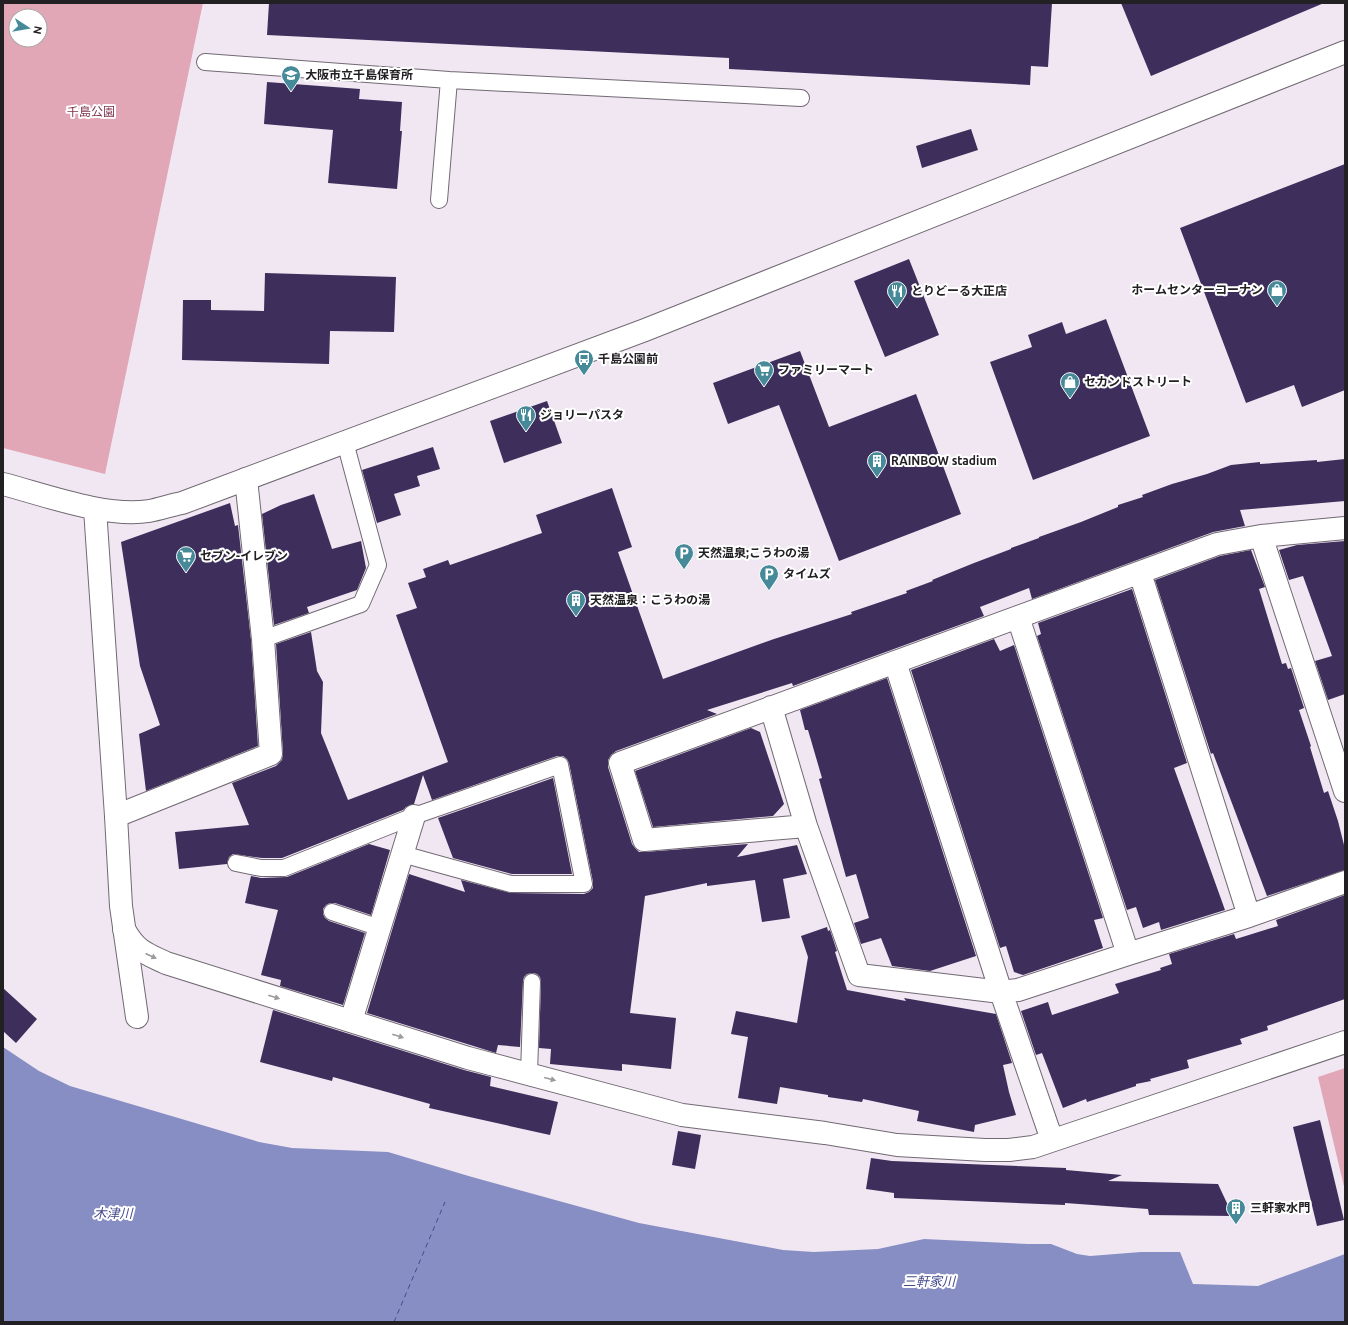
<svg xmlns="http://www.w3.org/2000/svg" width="1348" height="1325" font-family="Ubuntu,'Noto Sans JP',sans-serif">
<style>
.green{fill:#e1a7b6;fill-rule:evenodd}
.water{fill:#878ec3}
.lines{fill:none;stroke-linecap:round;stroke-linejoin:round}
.ferry{stroke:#454a8d;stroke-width:1;stroke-dasharray:5 4;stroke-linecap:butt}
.building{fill:#3e2e5c}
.service-casing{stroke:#716973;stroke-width:18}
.minor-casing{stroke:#716973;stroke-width:24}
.tertiary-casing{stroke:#716973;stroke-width:24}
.service{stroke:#fff;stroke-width:16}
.minor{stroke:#fff;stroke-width:22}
.tertiary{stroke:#fff;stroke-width:22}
.oneway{fill:#9c9b9c}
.labels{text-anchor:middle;stroke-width:4;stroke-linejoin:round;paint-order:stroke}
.poi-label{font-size:12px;font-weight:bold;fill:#232024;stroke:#fff;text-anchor:start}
.park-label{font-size:12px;fill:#7f334c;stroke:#fff}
.water-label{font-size:13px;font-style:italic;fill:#454a8d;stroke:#fff}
</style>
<rect width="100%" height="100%" fill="#f1e7f3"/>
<path class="green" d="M 3,3 L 203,3 L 105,474 L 3,448 ZM 16,16 L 40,16 L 40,40 L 16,40 Z
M 1345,1068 L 1345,1191 L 1318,1077 Z"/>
<path class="water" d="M 3,1047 L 39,1071 L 70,1086 L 259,1142 L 292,1148 L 388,1152 L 472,1177 L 639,1223 L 783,1250 L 814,1252 L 878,1249 L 924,1239 L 1028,1244 L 1051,1244 L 1077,1254 L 1090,1256 L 1141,1252 L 1180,1252 L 1193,1284 L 1258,1286 L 1345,1254 L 1345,1322 L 3,1322 Z"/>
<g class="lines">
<path class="ferry" d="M 394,1322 L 445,1202"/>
</g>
<path class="building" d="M 269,3 L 1052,3 L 1048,67 L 1031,66 L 1030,85 L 729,69 L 729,58 L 267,35 Z
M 1121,3 L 1324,3 L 1151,76 Z
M 267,82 L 360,89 L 359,99 L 402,102 L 400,131 L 402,131 L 397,189 L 328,183 L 333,130 L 264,124 Z
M 971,129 L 978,150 L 922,168 L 916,146 Z
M 1345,164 L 1345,390 L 1302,407 L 1294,385 L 1246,403 L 1180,228 Z
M 909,259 L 939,335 L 885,357 L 854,281 Z
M 265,273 L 396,277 L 394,332 L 330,331 L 329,364 L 182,360 L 183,300 L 211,300 L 211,310 L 264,311 Z
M 1106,319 L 1150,436 L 1033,480 L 990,362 L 1032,347 L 1028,335 L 1062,322 L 1066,334 Z
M 800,351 L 829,427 L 916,394 L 961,514 L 839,561 L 779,405 L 728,424 L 713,383 Z
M 547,401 L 562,443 L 504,463 L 490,421 Z
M 433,447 L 440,469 L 417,476 L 420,486 L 394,494 L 401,515 L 377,523 L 362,470 Z
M 1345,459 L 1345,501 L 1240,510 L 1245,526 L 1213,532 L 1032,599 L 1029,588 L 980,607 L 984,616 L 793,686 L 792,683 L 707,710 L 717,714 L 616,751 L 611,755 L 608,760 L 608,767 L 632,844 L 635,848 L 639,852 L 645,852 L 748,844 L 737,857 L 797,845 L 807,874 L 783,879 L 790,918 L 762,922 L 755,880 L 707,886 L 707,883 L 645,896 L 630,1013 L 676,1018 L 671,1069 L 622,1064 L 622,1071 L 550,1064 L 551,1049 L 539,1048 L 541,982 L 540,977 L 537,974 L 533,973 L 527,974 L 524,977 L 523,981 L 520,1047 L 498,1045 L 496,1053 L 367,1013 L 409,874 L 465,892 L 461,880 L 511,893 L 584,894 L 589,892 L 593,888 L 593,882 L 569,763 L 567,759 L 563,756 L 557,756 L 432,800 L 423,775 L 414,804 L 406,807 L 403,810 L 282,858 L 262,858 L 233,854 L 229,857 L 227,864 L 179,869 L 175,832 L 249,825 L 232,783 L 276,766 L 282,760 L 283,753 L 276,644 L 311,632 L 317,671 L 323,682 L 321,733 L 348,800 L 448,762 L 396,615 L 417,608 L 408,583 L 426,577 L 423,569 L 448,560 L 450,565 L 542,533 L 536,515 L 612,488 L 632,547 L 618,552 L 663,679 L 774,639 L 852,614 L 851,612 L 907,593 L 906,591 L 933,581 L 932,580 L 974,563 L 1011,549 L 1011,548 L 1039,538 L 1039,537 L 1081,522 L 1118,507 L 1118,505 L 1143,497 L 1142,495 L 1172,484 L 1207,474 L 1231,465 L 1260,462 L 1260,464 L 1317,460 L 1317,462 Z
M 314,494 L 332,549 L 361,541 L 366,568 L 357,590 L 307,607 L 309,613 L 274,625 L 262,514 L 281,505 Z
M 230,503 L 235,526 L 238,525 L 251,640 L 258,746 L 146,791 L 139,734 L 160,725 L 140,666 L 121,542 Z
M 1345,541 L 1345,694 L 1328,700 L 1315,661 L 1332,656 L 1303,576 L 1289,580 L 1279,550 L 1297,545 Z
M 1251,550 L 1265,587 L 1259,589 L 1282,664 L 1286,663 L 1288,669 L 1291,668 L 1304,708 L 1299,710 L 1311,746 L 1310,747 L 1324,793 L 1328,791 L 1338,821 L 1345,849 L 1345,870 L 1267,896 L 1213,753 L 1211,754 L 1155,580 L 1220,556 Z
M 1132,589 L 1187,763 L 1174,768 L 1225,910 L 1161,930 L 1159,922 L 1143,928 L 1136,907 L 1127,910 L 1037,636 L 1041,634 L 1038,623 Z
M 994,639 L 1000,651 L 1014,645 L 1103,918 L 1094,920 L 1103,948 L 1023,975 L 1014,972 L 1006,946 L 1000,948 L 911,670 Z
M 887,678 L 976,956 L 930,971 L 892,966 L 881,938 L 861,944 L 854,923 L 869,918 L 856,874 L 846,877 L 819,779 L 822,778 L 808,730 L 805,730 L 800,710 Z
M 751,728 L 760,732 L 784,804 L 773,816 L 653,827 L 635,771 Z
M 553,778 L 572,874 L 512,874 L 453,858 L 438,818 Z
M 369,844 L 390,850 L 371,915 L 335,903 L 330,903 L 326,905 L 323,909 L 323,914 L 325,918 L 329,921 L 365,933 L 343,1005 L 280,986 L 281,980 L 261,975 L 278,910 L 245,903 L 251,876 L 261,878 L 287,877 Z
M 1345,895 L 1345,999 L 1267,1026 L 1268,1030 L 1240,1039 L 1242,1044 L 1187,1060 L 1189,1068 L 1150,1079 L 1151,1081 L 1136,1084 L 1136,1086 L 1087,1102 L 1086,1099 L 1063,1108 L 1042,1053 L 1036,1055 L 1021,1011 L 1048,1002 L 1052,1015 L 1119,993 L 1115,984 L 1161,970 L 1160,968 L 1172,964 L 1169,954 L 1234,934 L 1236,939 L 1278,926 L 1276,920 Z
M 827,927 L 828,931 L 830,930 L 837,951 L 835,952 L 847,990 L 906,1001 L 904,998 L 996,1014 L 1012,1063 L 1003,1065 L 1009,1092 L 1016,1115 L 975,1125 L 974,1132 L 917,1121 L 919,1111 L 863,1099 L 862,1102 L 828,1097 L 828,1095 L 780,1087 L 777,1104 L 738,1098 L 748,1037 L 731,1034 L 736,1011 L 797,1023 L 808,957 L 801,936 Z
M 3,988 L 37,1019 L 16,1043 L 3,1031 Z
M 273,1010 L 464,1070 L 491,1077 L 490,1086 L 558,1102 L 550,1135 L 429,1108 L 430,1104 L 333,1077 L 332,1081 L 260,1062 Z
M 1320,1120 L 1344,1220 L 1317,1226 L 1293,1127 Z
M 678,1131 L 701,1135 L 695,1169 L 672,1165 Z
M 871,1158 L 892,1161 L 1066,1168 L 1066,1170 L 1122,1175 L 1108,1181 L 1218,1184 L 1233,1216 L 1149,1215 L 1148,1209 L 1065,1203 L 1065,1205 L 894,1198 L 894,1193 L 866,1189 Z"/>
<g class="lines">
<g class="service-casing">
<path id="service" d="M 205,62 L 449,80 L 801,98
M 439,200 L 449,80
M 263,639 L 361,604 L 378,565 L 345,442
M 236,863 L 261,868 L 284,868 L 414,816 L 560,765 L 584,884 L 511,884 L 402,854
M 332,912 L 380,928
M 529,1074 L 532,982"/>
</g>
<g class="minor-casing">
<path id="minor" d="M 1261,536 L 1345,791
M 1140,573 L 1249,916
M 1018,617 L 1128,954
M 895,662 L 1001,992 L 1052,1140
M 771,707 L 806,826 L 859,975 L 1001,992 L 1018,990 L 1128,954 L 1249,916 L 1345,882
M 116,816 L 271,754 L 263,639 L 246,479
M 806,826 L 644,840 L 620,763 L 1217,544 L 1261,536 L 1345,528
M 124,929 C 136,951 145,953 166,963 L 468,1058 L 682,1115 L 825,1133 L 897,1145 L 985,1150 L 1009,1150 L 1033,1147 L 1345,1042
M 351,1021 L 414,816"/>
</g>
<g class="tertiary-casing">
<path id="tertiary" d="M 3,484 C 45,495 107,518 149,511 C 160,509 171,505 182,503 L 645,330 L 1345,52
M 95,509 L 116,816 L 121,906 L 137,1017"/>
</g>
<use href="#service" class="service"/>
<use href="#minor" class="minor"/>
<use href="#tertiary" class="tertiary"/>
</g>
<defs><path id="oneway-solid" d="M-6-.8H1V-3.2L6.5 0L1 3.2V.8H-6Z"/></defs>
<g class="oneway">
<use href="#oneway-solid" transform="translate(151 956) rotate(24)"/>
<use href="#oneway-solid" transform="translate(274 997) rotate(17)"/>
<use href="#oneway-solid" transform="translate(398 1036) rotate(17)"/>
<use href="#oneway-solid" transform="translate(550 1079) rotate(15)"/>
</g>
<defs>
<g id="school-pin" transform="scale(1)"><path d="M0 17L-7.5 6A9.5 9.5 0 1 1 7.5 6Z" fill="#468a99" stroke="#fff"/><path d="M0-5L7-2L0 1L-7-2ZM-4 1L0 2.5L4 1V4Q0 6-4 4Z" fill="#fff"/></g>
<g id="shop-pin" transform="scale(1)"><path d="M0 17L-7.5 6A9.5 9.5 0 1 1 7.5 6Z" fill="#468a99" stroke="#fff"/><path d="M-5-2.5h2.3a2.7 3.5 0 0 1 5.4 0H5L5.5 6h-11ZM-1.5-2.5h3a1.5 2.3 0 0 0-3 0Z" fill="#fff"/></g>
<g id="restaurant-pin" transform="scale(1)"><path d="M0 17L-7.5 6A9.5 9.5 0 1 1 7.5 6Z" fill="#468a99" stroke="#fff"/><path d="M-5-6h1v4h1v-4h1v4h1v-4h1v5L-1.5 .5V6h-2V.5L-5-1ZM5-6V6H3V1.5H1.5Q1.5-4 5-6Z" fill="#fff"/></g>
<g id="bus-pin" transform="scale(1)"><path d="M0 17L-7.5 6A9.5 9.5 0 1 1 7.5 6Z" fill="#468a99" stroke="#fff"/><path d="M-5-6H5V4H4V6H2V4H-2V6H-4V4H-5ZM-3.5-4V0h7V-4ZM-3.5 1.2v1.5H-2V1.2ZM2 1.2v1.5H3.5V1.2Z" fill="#fff"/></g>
<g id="supermarket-pin" transform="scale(1)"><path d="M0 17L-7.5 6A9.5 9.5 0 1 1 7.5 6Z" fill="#468a99" stroke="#fff"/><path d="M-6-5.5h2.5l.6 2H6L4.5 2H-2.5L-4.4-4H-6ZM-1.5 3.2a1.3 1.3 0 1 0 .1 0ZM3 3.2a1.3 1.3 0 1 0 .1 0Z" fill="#fff"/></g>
<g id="building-pin" transform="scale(1)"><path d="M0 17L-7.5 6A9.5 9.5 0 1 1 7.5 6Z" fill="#468a99" stroke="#fff"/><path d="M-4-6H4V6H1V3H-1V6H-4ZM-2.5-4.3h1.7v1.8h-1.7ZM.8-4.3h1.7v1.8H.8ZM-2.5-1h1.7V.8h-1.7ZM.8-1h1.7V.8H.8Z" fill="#fff"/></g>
<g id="parking-pin" transform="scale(1)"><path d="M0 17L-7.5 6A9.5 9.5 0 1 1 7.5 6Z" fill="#468a99" stroke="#fff"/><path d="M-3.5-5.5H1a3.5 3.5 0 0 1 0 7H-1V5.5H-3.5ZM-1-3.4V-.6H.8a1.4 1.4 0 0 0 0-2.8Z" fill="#fff"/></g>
</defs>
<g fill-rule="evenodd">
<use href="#school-pin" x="291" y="75"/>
<use href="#shop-pin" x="1277" y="290"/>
<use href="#restaurant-pin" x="897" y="291"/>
<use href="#bus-pin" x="584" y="359"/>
<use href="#supermarket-pin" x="764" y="370"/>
<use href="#shop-pin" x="1070" y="382"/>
<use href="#restaurant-pin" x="526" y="415"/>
<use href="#building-pin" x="877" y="461"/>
<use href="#parking-pin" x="684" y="553"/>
<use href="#supermarket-pin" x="186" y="556"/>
<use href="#parking-pin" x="769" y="574"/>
<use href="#building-pin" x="576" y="600"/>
<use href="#building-pin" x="1236" y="1208"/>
</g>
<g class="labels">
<g class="poi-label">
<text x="305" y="79">大阪市立千島保育所</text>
<text x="1263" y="294" text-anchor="end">ホームセンターコーナン</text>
<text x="911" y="295">とりどーる大正店</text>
<text x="598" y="363">千島公園前</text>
<text x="778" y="374">ファミリーマート</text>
<text x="1084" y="386">セカンドストリート</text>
<text x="540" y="419">ジョリーパスタ</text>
<text x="891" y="465">RAINBOW stadium</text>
<text x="698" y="557">天然温泉;こうわの湯</text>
<text x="200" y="560">セブン-イレブン</text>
<text x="783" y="578">タイムズ</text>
<text x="590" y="604">天然温泉：こうわの湯</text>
<text x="1250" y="1212">三軒家水門</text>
</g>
<g class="park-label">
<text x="91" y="116">千島公園</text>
</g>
<g class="water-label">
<text x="113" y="1218">木津川</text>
<text x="929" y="1286">三軒家川</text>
</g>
</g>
<rect width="1348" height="1325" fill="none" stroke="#232024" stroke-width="8"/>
<g transform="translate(28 28) rotate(102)"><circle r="19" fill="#ffffff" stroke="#a7a6a7"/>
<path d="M0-3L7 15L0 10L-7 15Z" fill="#468a99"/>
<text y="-6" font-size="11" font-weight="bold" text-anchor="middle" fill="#232024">N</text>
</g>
</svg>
